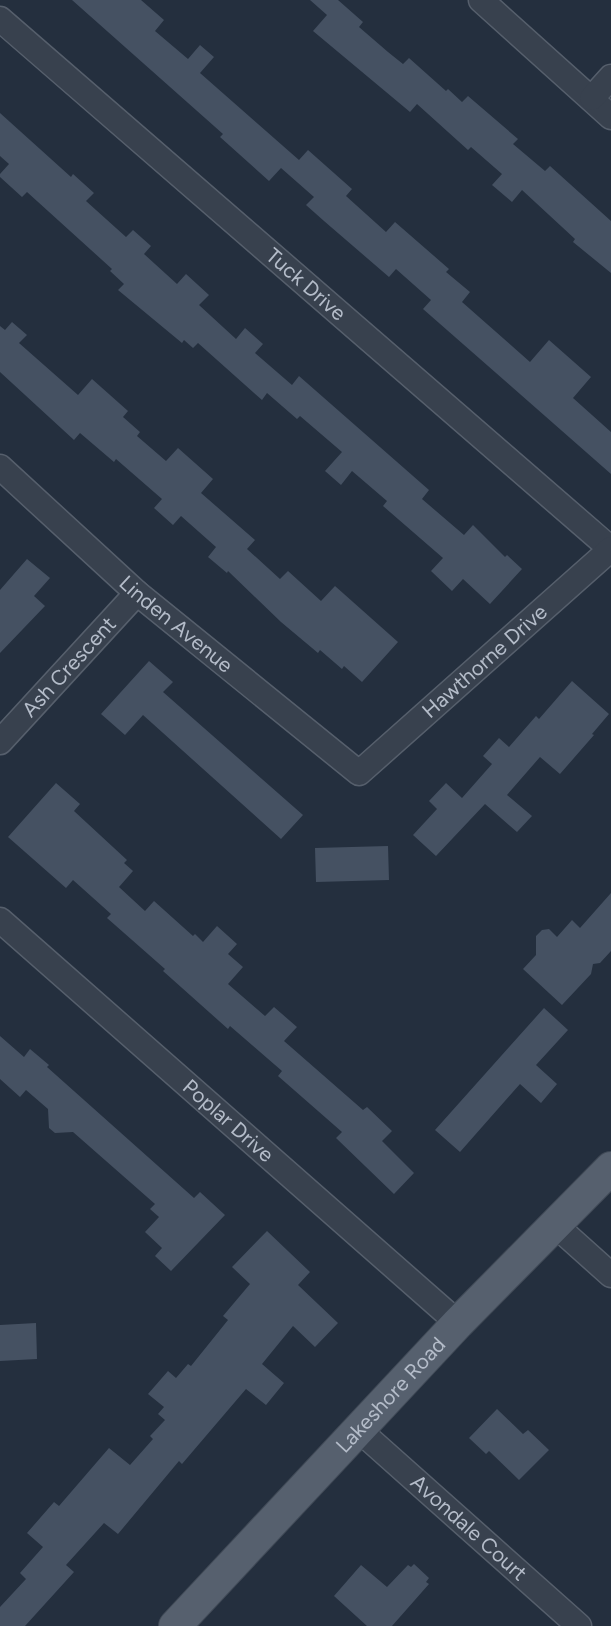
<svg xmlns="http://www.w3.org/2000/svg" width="611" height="1626" font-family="Figtree,sans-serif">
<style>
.building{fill:#455162}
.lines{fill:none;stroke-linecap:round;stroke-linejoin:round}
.minor-casing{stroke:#565f6c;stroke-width:27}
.major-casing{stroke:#414a57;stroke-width:34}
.minor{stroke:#38414e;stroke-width:24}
.major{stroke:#56606e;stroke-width:32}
.labels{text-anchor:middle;stroke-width:5;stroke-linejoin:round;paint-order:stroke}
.street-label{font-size:21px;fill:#b4bcc9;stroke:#1d2633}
</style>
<rect width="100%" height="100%" fill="#242f3e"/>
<path class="building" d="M 72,0 L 141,0 L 164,20 L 155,31 L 188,59 L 200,45 L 214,57 L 200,73 L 299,160 L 308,150 L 352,189 L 346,196 L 386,232 L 395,222 L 449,269 L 446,272 L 470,292 L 462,302 L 530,362 L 549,340 L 591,377 L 573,398 L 611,432 L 611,474 L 423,309 L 431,300 L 396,269 L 389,277 L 324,221 L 306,205 L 314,197 L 281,168 L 269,181 L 220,137 L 223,134 Z
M 310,0 L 338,0 L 363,22 L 359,27 L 388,52 L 403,64 L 409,58 L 446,91 L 448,89 L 462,102 L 468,96 L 518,139 L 513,144 L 545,171 L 550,166 L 611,221 L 611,273 L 573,242 L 575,239 L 522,190 L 512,202 L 492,185 L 502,174 L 471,147 L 468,150 L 417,104 L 410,112 L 313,31 L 327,15 Z
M 0,113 L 71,177 L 73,174 L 94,193 L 86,201 L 126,237 L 133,230 L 151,246 L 144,254 L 177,284 L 186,274 L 209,295 L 199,305 L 236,339 L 245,328 L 263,344 L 255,353 L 292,385 L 299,376 L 429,490 L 422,499 L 464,535 L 473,525 L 505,557 L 507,555 L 522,569 L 490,604 L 463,579 L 452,591 L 431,571 L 443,558 L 383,506 L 387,501 L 352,471 L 341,485 L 325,471 L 342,452 L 300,416 L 297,419 L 267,393 L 262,400 L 198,343 L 193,348 L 184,340 L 182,343 L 118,290 L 124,284 L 110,271 L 112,269 L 27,192 L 22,197 L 0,177 L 0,174 L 9,164 L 0,156 Z
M 12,322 L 27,335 L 19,343 L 78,395 L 92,379 L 128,411 L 123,417 L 140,432 L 137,436 L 166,461 L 178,448 L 213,479 L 201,493 L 255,540 L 247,549 L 280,579 L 288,571 L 321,601 L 335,586 L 398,642 L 362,682 L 344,666 L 342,669 L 320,650 L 318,653 L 281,622 L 228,571 L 227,573 L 208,557 L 216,547 L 181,516 L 173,525 L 154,508 L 162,499 L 116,459 L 114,462 L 80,433 L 74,440 L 0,372 L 0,326 L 5,330 Z
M 27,559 L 50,578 L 34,596 L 45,606 L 0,653 L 0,590 Z
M 149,661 L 173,682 L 163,692 L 303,815 L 281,839 L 143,715 L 125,735 L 101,714 Z
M 572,681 L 609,714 L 592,734 L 594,735 L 560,774 L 540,757 L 507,795 L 532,816 L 517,832 L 485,804 L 436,856 L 413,835 L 437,809 L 429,801 L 446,783 L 462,798 L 492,764 L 483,756 L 499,738 L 509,747 L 536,716 L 539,719 Z
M 56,783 L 80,804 L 74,811 L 127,860 L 124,863 L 133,871 L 119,887 L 145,911 L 154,901 L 193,936 L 195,934 L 203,942 L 217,926 L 237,944 L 228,954 L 243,967 L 228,984 L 265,1016 L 274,1007 L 297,1027 L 284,1041 L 363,1110 L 367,1107 L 392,1131 L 382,1141 L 414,1173 L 394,1194 L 336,1138 L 342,1132 L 278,1076 L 282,1071 L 230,1026 L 228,1029 L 163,971 L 165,969 L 107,918 L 111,914 L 73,880 L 66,888 L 8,837 Z
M 388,846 L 389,880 L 316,882 L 315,848 Z
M 611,893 L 611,951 L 600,963 L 593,964 L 591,974 L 562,1005 L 523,969 L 536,955 L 536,936 L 542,930 L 549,929 L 557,937 L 572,920 L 580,928 Z
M 544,1008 L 568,1030 L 536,1065 L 557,1084 L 541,1103 L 520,1084 L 460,1152 L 435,1130 Z
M 0,1036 L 24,1057 L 30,1049 L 49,1065 L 47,1067 L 194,1198 L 200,1192 L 225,1215 L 171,1271 L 155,1256 L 162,1248 L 145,1232 L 159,1217 L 150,1209 L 155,1204 L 73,1132 L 55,1133 L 49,1128 L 48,1109 L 26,1090 L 20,1097 L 0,1079 Z
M 267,1231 L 310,1272 L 298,1285 L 338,1323 L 315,1347 L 293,1326 L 262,1364 L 284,1383 L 266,1405 L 246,1389 L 182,1464 L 179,1461 L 118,1534 L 104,1523 L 66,1565 L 74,1572 L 25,1626 L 0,1626 L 0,1607 L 26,1579 L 20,1573 L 43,1547 L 27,1533 L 54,1502 L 59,1506 L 109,1448 L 130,1465 L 153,1439 L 150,1436 L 165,1420 L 158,1414 L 164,1407 L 148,1394 L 168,1371 L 176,1378 L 188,1364 L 191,1366 L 228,1320 L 223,1316 L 250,1284 L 232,1267 Z
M 36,1323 L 37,1359 L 0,1361 L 0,1325 Z
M 497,1409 L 523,1434 L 528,1430 L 549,1450 L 519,1480 L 489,1451 L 486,1454 L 469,1438 Z
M 414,1564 L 429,1578 L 426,1582 L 429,1584 L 392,1626 L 367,1626 L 334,1596 L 361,1565 L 387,1587 L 408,1565 L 411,1567 Z"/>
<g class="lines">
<g class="minor-casing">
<g id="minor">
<path d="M 481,0 L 611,117"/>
<path id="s1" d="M 0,19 L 611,549"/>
<path d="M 592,98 L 611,77"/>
<path id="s2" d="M 0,467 L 137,593 L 359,773 L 611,549"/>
<path id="s3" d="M 0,742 L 137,593"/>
<path id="s4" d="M 0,920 L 458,1323"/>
<path d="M 554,1224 L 611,1275"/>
<path id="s5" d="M 359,1430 L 579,1626"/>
</g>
</g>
<g class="major-casing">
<g id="major">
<path id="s6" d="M 175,1626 L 458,1323 L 611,1168"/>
</g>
</g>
<use href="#minor" class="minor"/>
<use href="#major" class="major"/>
</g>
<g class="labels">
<g class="street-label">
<text dy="7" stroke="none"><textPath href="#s1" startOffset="405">Tuck Drive</textPath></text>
<text dy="7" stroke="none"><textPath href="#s2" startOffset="236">Linden Avenue</textPath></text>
<text dy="7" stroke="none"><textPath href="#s2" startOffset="640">Hawthorne Drive</textPath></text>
<text dy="7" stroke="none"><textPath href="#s3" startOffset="102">Ash Crescent</textPath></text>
<text dy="7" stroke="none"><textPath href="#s4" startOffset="304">Poplar Drive</textPath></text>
<text dy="7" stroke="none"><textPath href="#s6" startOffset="316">Lakeshore Road</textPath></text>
<text dy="7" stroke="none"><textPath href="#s5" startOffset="147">Avondale Court</textPath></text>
</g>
</g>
</svg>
